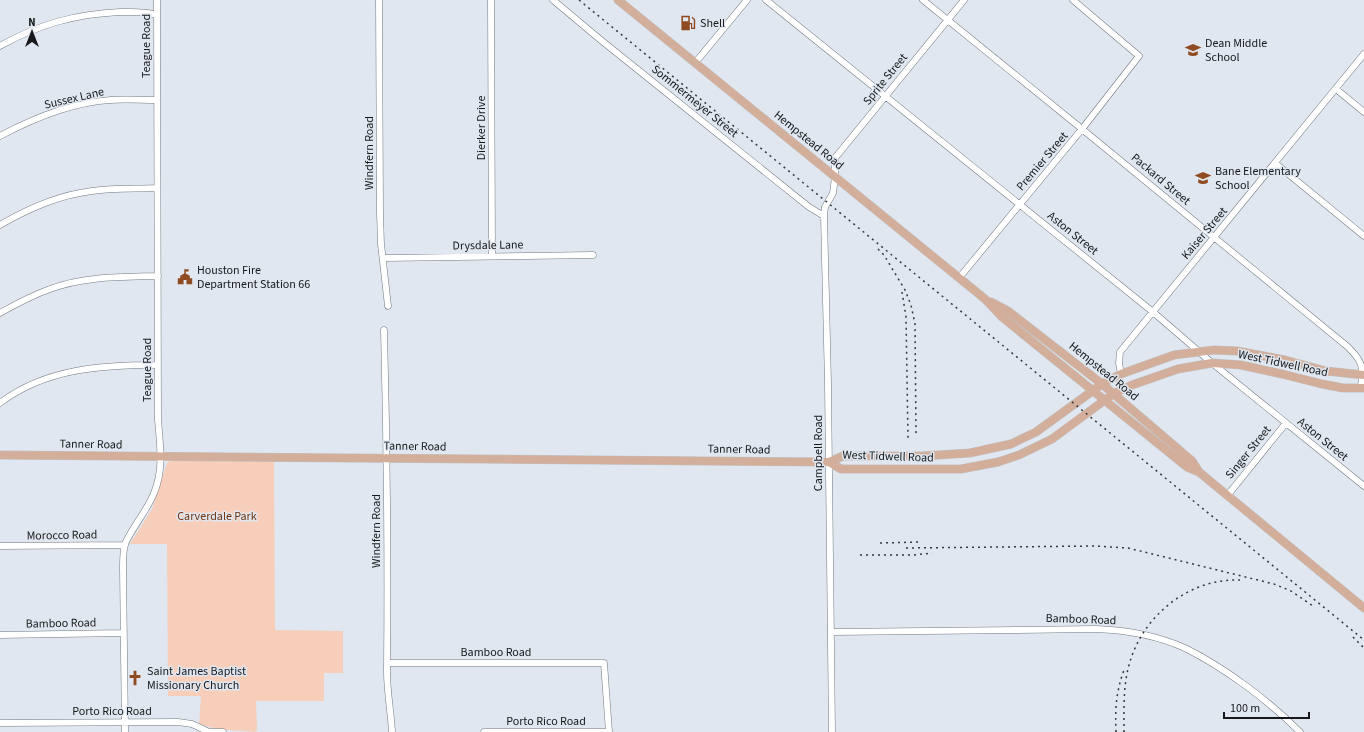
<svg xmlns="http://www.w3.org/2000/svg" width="1364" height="732" font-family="'Source Sans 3',sans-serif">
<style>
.green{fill:#f6ceba}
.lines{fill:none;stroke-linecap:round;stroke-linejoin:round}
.minor-casing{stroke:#71787f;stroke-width:7}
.major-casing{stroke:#c2c3c4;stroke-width:9}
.minor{stroke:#fff;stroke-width:6}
.major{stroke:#d3ae9a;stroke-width:8}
.rail{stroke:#35383c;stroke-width:1.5;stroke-dasharray:2 4;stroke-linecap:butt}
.labels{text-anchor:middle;stroke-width:3;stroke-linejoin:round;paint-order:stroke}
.poi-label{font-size:12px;fill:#16181b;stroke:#e0e7f0;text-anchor:start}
.street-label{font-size:12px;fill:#16181b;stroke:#e0e7f0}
.park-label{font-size:12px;fill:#6d330e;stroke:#e0e7f0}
</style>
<rect width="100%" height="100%" fill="#e0e7f0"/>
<path class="green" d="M 221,460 L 274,460 L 275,630 L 343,631 L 343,673 L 324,673 L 324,701 L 256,701 L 257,730 L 255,732 L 217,729 L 199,724 L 201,696 L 168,696 L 167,544 L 130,544 L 152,509 L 167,463 L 172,460 Z"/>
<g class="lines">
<g class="minor-casing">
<path id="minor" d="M 379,0 L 380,214 L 381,244 L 388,306
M 491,0 L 492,256
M 553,0 L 602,41 L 809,207 L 824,216
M 766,0 L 1153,312 L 1212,363 L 1364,486
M 923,0 L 1082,129 L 1348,347 C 1364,363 1363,367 1361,388
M 0,46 C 39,24 76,14 120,12 C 133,12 145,11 157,15
M 695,63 L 747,0
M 1336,89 L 1364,112
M 0,136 C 32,119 74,102 111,100 C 126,99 142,100 157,100
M 1275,163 L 1364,236
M 0,225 C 29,208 59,195 92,191 C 114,188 136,189 157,188
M 384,258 L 593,255
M 959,278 L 1082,129 L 1139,56 L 1073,0
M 0,313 C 16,304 33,295 50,289 C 84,276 122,277 158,276
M 384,330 C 387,444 388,558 387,672 C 387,692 391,712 392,732
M 1121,374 L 1119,363 L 1120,352 L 1364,54
M 0,403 C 46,368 103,365 158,365
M 1227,496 L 1286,423
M 0,546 L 125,545
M 832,632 L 1096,629 C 1125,630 1158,636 1185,648 C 1225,668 1268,700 1300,732
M 0,635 L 123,633
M 388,663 L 604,663 L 609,732 L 484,732
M 0,723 L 178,722 L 192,724 L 209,732 L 223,732
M 125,732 L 123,568 C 123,561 123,551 125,544 C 133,526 147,511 154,493 C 164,470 160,444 158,420 L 157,0
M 832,732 L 828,384 L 824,216 L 825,207 L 833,193 L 835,177 L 835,158 L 964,0"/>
</g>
<g class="major-casing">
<path id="major" d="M 618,0 L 985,299 L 1002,317 L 1187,467 L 1199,472
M 991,302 L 1008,311 L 1102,384 L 1192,461 L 1199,472 L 1364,608
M 0,455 L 829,462 L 843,456 L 922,456 L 970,453 L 1011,444 L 1036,432 L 1102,384 L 1121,374 L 1174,355 L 1214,350 L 1237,351 L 1285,360 L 1326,371 L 1364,375
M 829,462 L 841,469 L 961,469 L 998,462 L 1019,455 L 1052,439 L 1113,394 L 1132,385 L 1178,369 L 1212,363 L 1241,365 L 1282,374 L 1322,384 L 1343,388 L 1364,388"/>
</g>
<use href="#minor" class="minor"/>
<use href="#major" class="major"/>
<path class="rail" d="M 579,0 L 1364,640
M 878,249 L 884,255 L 905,290 L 911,305 L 915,324 L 916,435
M 902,292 L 906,317 L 908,438
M 880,543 L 921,542
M 906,548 L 1094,546 L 1128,548 L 1274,584 L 1291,591 L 1313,606
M 860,555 L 914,555 L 932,553
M 1353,637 L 1364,648
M 1116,732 C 1115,709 1116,692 1124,670
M 1124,732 C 1124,710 1123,687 1129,665 C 1142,616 1189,578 1240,580"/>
</g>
<defs>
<g id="fuel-bare" transform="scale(1.2)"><path d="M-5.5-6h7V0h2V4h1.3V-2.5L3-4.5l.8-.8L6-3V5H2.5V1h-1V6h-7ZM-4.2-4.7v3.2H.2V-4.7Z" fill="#904b22" stroke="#e0e7f0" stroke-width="2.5" paint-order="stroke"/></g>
<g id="school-bare" transform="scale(1.2)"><path d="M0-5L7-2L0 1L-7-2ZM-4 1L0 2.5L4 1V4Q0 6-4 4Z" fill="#904b22" stroke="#e0e7f0" stroke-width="2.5" paint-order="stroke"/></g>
<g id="civic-bare" transform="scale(1.2)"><path d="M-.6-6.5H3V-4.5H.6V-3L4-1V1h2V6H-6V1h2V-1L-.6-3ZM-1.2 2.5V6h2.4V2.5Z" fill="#904b22" stroke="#e0e7f0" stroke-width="2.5" paint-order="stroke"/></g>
<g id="church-bare" transform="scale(1.2)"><path d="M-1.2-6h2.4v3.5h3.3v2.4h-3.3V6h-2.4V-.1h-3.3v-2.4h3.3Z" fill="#904b22" stroke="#e0e7f0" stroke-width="2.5" paint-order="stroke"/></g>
</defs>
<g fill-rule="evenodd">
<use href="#fuel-bare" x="688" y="23"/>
<use href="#school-bare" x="1193" y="50"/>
<use href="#school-bare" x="1203" y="178"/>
<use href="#civic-bare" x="185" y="277"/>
<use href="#church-bare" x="135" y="678"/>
</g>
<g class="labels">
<g class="poi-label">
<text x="700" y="27">Shell</text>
<text x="1205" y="47">Dean Middle<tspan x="1205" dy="14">School</tspan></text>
<text x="1215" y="175">Bane Elementary<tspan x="1215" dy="14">School</tspan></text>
<text x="197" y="274">Houston Fire<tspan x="197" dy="14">Department Station 66</tspan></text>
<text x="147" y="675">Saint James Baptist<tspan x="147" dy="14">Missionary Church</tspan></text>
</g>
<g class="street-label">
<text transform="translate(146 46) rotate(-90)" y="4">Teague Road</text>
<text transform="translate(885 79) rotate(-51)" y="4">Sprite Street</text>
<text transform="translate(74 98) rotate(-13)" y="4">Sussex Lane</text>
<text transform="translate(695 101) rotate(39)" y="4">Sommermeyer Street</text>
<text transform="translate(481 128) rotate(-90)" y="4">Dierker Drive</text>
<text transform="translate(809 140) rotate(39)" y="4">Hempstead Road</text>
<text transform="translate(369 153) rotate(-90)" y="4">Windfern Road</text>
<text transform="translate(1042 161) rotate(-50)" y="4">Premier Street</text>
<text transform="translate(1161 179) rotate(40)" y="4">Packard Street</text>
<text transform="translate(1073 233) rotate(39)" y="4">Aston Street</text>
<text transform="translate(1204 233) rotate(-50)" y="4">Kaiser Street</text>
<text transform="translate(488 245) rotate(-1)" y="4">Drysdale Lane</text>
<text transform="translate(1283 363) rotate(12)" y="4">West Tidwell Road</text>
<text transform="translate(147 370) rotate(-90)" y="4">Teague Road</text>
<text transform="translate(1104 371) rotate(39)" y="4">Hempstead Road</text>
<text transform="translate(1323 439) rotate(39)" y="4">Aston Street</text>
<text transform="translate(91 444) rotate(1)" y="4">Tanner Road</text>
<text transform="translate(415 446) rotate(1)" y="4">Tanner Road</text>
<text transform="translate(739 449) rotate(1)" y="4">Tanner Road</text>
<text transform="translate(1248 452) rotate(-51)" y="4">Singer Street</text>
<text transform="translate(818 453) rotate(-90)" y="4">Campbell Road</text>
<text transform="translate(888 456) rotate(2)" y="4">West Tidwell Road</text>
<text transform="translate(376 531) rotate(-90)" y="4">Windfern Road</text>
<text transform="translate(62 535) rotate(-1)" y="4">Morocco Road</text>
<text transform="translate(1081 619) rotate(2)" y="4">Bamboo Road</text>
<text transform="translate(61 623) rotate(-1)" y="4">Bamboo Road</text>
<text x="496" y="656">Bamboo Road</text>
<text x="112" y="715">Porto Rico Road</text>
<text x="546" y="725">Porto Rico Road</text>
</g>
<g class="park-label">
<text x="217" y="520">Carverdale Park</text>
</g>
</g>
<g transform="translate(32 32)" stroke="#e0e7f0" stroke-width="3" paint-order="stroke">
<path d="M0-3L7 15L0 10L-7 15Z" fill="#16181b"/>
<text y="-6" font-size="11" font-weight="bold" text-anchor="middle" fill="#16181b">N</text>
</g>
<path d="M1224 712v6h85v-6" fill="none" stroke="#16181b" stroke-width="2"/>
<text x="1230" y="712" font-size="12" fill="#16181b" stroke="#e0e7f0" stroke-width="3" paint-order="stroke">100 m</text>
</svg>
